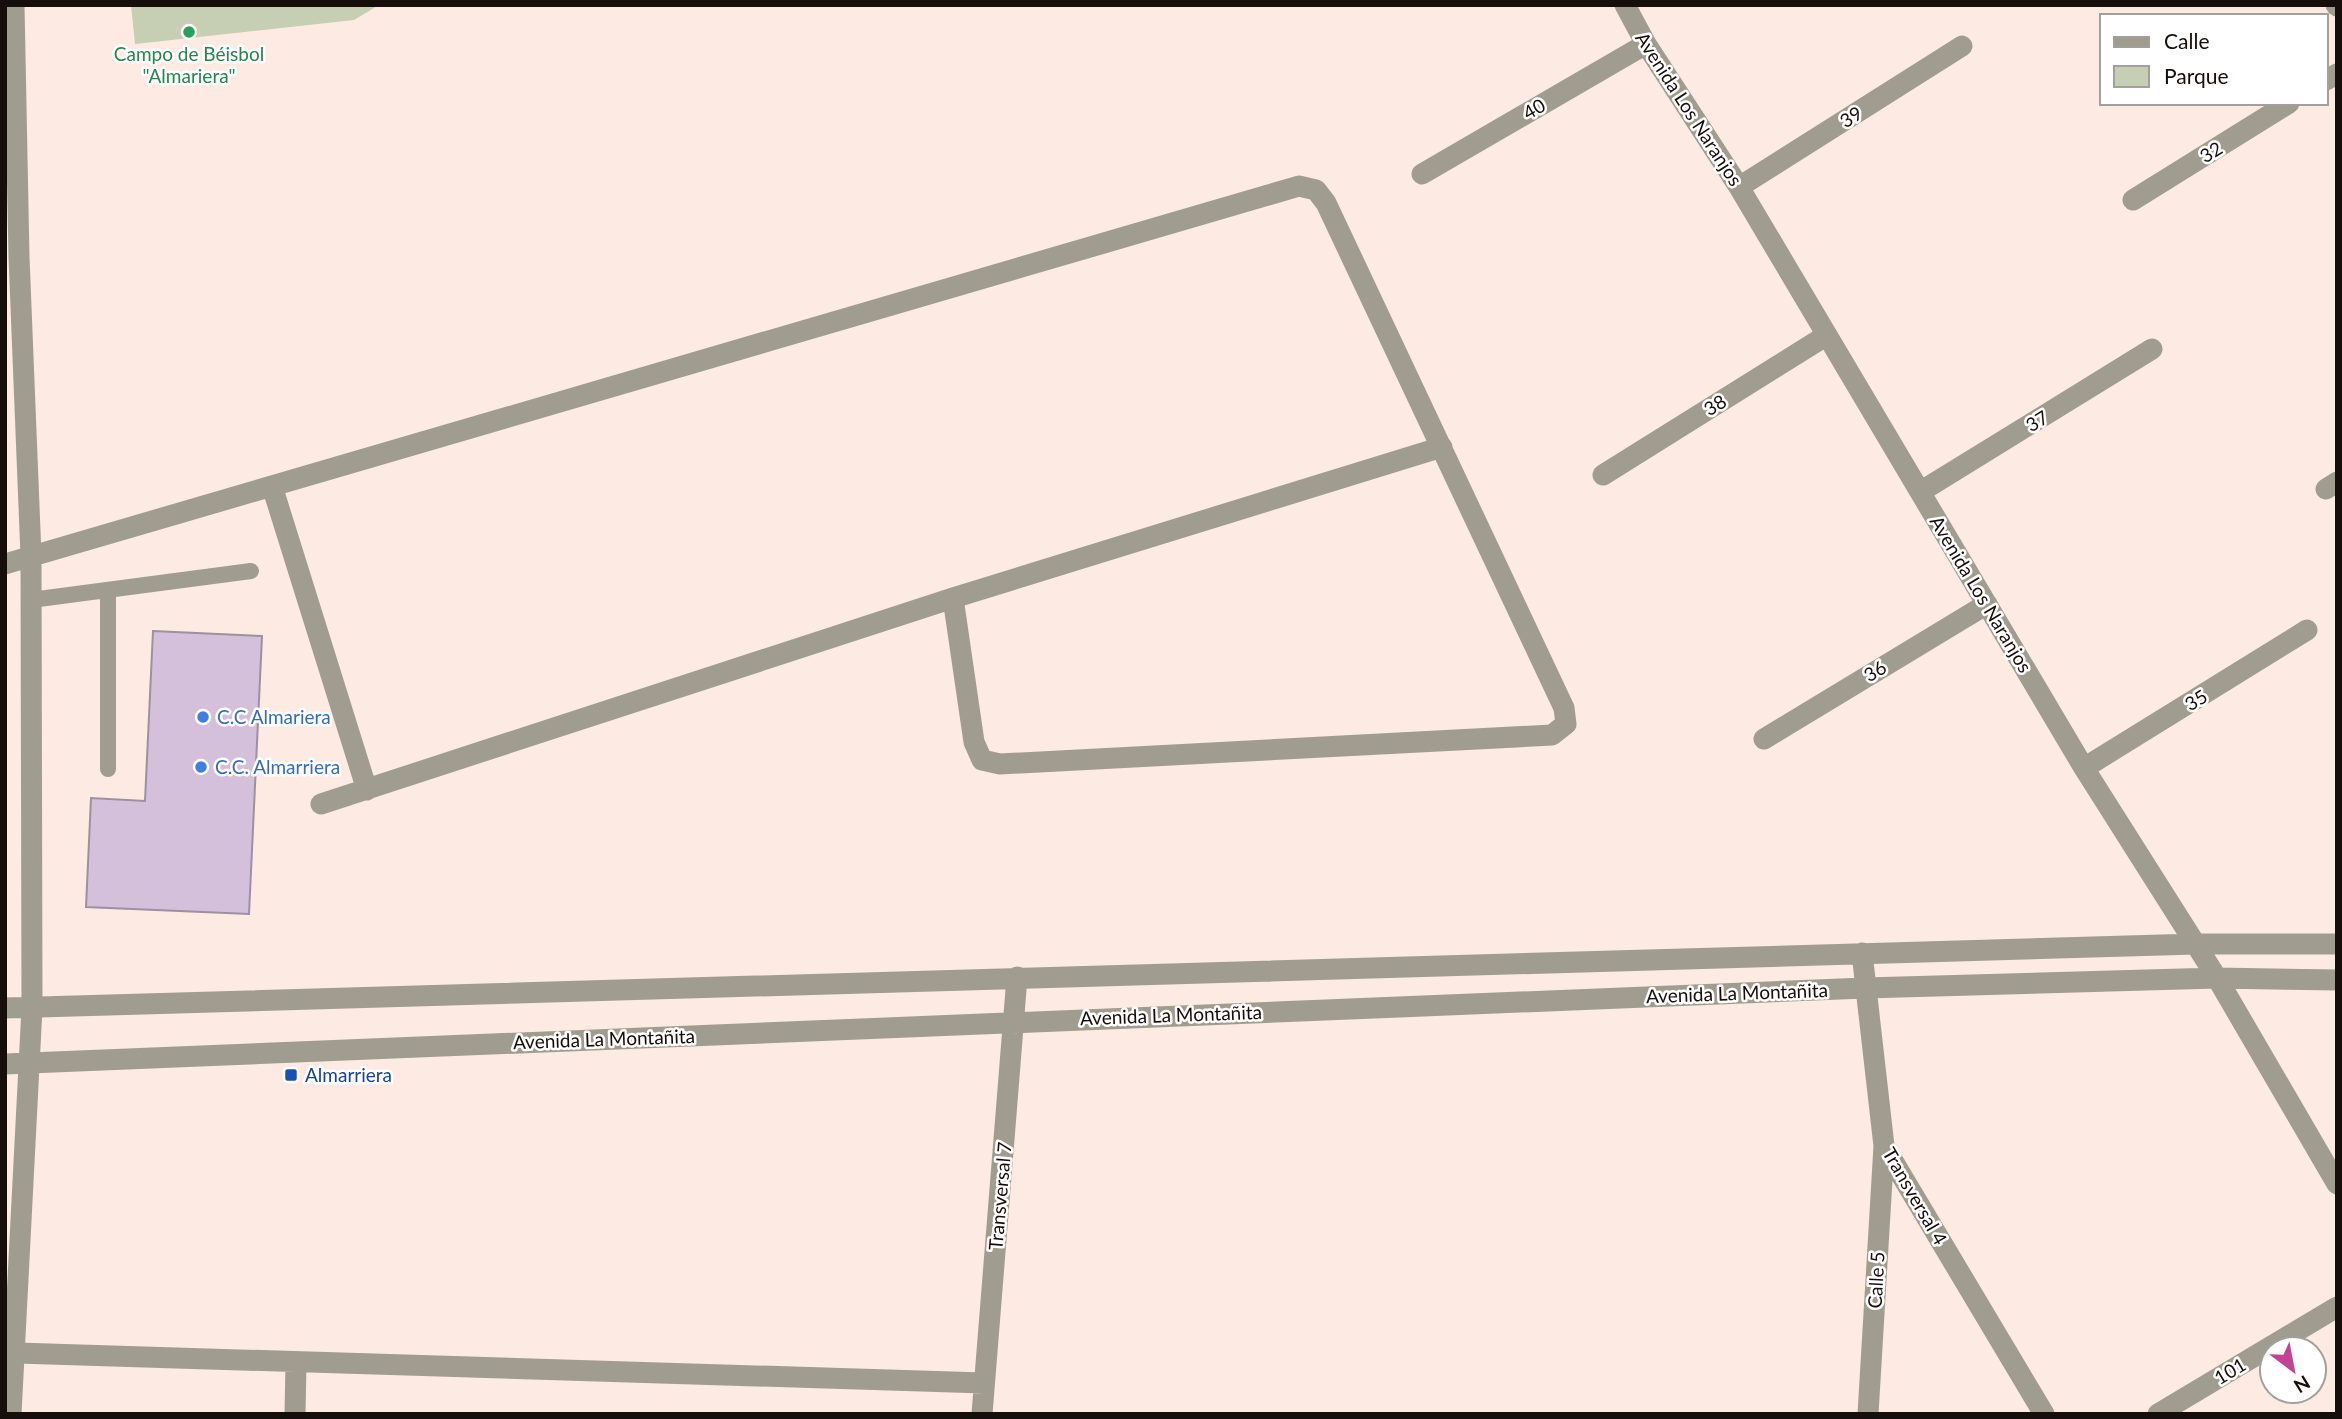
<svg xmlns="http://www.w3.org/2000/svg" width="2342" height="1419" font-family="Lato,sans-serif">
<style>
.green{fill:#c6cfb4}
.building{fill:#d4c0da;stroke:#9d90a1;stroke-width:2}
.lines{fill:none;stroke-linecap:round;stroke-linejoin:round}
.lane{stroke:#a09d90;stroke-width:16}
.street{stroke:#a09d90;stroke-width:21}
.leisure-dot{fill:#2e9e5b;stroke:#fff;stroke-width:2.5}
.shop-dot{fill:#3f7fe0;stroke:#fff;stroke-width:2.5}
.transit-dot{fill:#1a4fb4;stroke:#fff;stroke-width:2.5}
.labels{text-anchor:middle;stroke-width:5;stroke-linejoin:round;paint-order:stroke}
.leisure-label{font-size:19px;fill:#27864d;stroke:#fff}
.street-label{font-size:19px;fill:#160e0b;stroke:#fff}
.shop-label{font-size:19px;fill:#366cbe;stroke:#fff;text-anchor:start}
.transit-label{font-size:19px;fill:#164399;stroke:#fff;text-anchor:start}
</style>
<rect width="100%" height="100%" fill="#fdeae2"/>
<path class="green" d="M 131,5 L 379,5 L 354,20 L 135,44 Z"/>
<path class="building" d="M 153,631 L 262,636 L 249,914 L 86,907 L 91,798 L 145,801 Z"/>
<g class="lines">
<path class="lane" d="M 108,590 L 108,769
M 31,600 L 251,571"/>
<path class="street" d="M 1625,5 L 1646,44 L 1739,187 L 2084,768 L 2217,978 L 2337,1184
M 2336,5 L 2337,6
M 2326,80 L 2337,74
M 1422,174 L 1646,44
M 1739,187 L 1962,46
M 2133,200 L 2289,103
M 1603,475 L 1827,335
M 272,486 L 367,790
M 2326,489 L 2337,482
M 1920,492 L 2152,349
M 5,564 L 1299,186 L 1316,190 L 1326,203 L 1564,708 L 1566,724 L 1552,735 L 1000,764 L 982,760 L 974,742 L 953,598
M 1764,739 L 1987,604
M 2084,768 L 2307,630
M 321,804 L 953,598 L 1442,447
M 1862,953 L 1884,1146 L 2044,1414
M 5,1008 L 2196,944 L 2337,944
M 5,1064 L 1865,988 L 2217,978 L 2337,980
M 17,1353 L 984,1383
M 11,1414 L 32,1008 L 31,556 L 19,257 L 14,5
M 295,1414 L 296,1363
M 982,1414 L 1017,977
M 1868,1414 L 1884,1146
M 2158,1414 L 2337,1307"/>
</g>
<circle class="leisure-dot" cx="189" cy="32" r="7"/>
<g class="shop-dot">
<circle cx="203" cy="717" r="7"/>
<circle cx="201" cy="767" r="7"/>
</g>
<rect class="transit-dot" x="284" y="1068" width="14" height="14" rx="3.5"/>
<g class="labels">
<g class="leisure-label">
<text x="189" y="61">Campo de Béisbol<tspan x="189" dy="22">"Almariera"</tspan></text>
</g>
<g class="street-label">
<text transform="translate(1534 109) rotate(-30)" y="7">40</text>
<text transform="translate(1689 109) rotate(57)" y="7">Avenida Los Naranjos</text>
<text transform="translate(1851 117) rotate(-33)" y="7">39</text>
<text transform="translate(2211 152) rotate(-32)" y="7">32</text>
<text transform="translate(1715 405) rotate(-32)" y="7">38</text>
<text transform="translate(2037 421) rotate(-32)" y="7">37</text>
<text transform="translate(1981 594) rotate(59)" y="7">Avenida Los Naranjos</text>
<text transform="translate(1875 671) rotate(-32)" y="7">36</text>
<text transform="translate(2196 700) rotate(-32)" y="7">35</text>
<text transform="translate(1737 993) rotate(-2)" y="7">Avenida La Montañita</text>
<text transform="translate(1171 1015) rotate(-2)" y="7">Avenida La Montañita</text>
<text transform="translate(604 1039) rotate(-2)" y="7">Avenida La Montañita</text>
<text transform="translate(1000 1196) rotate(-85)" y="7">Transversal 7</text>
<text transform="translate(1915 1196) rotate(60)" y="7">Transversal 4</text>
<text transform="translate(1876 1280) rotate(-87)" y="7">Calle 5</text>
<text transform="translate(2230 1371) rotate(-31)" y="7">101</text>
</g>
<g class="shop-label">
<text x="217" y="724">C.C Almariera</text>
<text x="215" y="774">C.C. Almarriera</text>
</g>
<g class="transit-label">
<text x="305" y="1082">Almarriera</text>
</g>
</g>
<rect width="2342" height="1419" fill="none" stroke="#160e0b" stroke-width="14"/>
<rect x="2100" y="14" width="228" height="91" fill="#ffffff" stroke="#a29f9d" stroke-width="2"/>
<rect x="2114" y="37" width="35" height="10" fill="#a09d90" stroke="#a29f9d" stroke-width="2"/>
<text x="2164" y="49" font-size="21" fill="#160e0b">Calle</text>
<rect x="2114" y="66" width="35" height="21" fill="#c6cfb4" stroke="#a29f9d" stroke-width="2"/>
<text x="2164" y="84" font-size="21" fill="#160e0b">Parque</text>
<g transform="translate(2293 1370) rotate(148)"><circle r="33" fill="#ffffff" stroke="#a29f9d" stroke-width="2"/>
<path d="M0-5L12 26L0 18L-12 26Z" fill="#c14392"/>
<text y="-10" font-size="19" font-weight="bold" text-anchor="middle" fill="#160e0b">N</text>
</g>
</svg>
